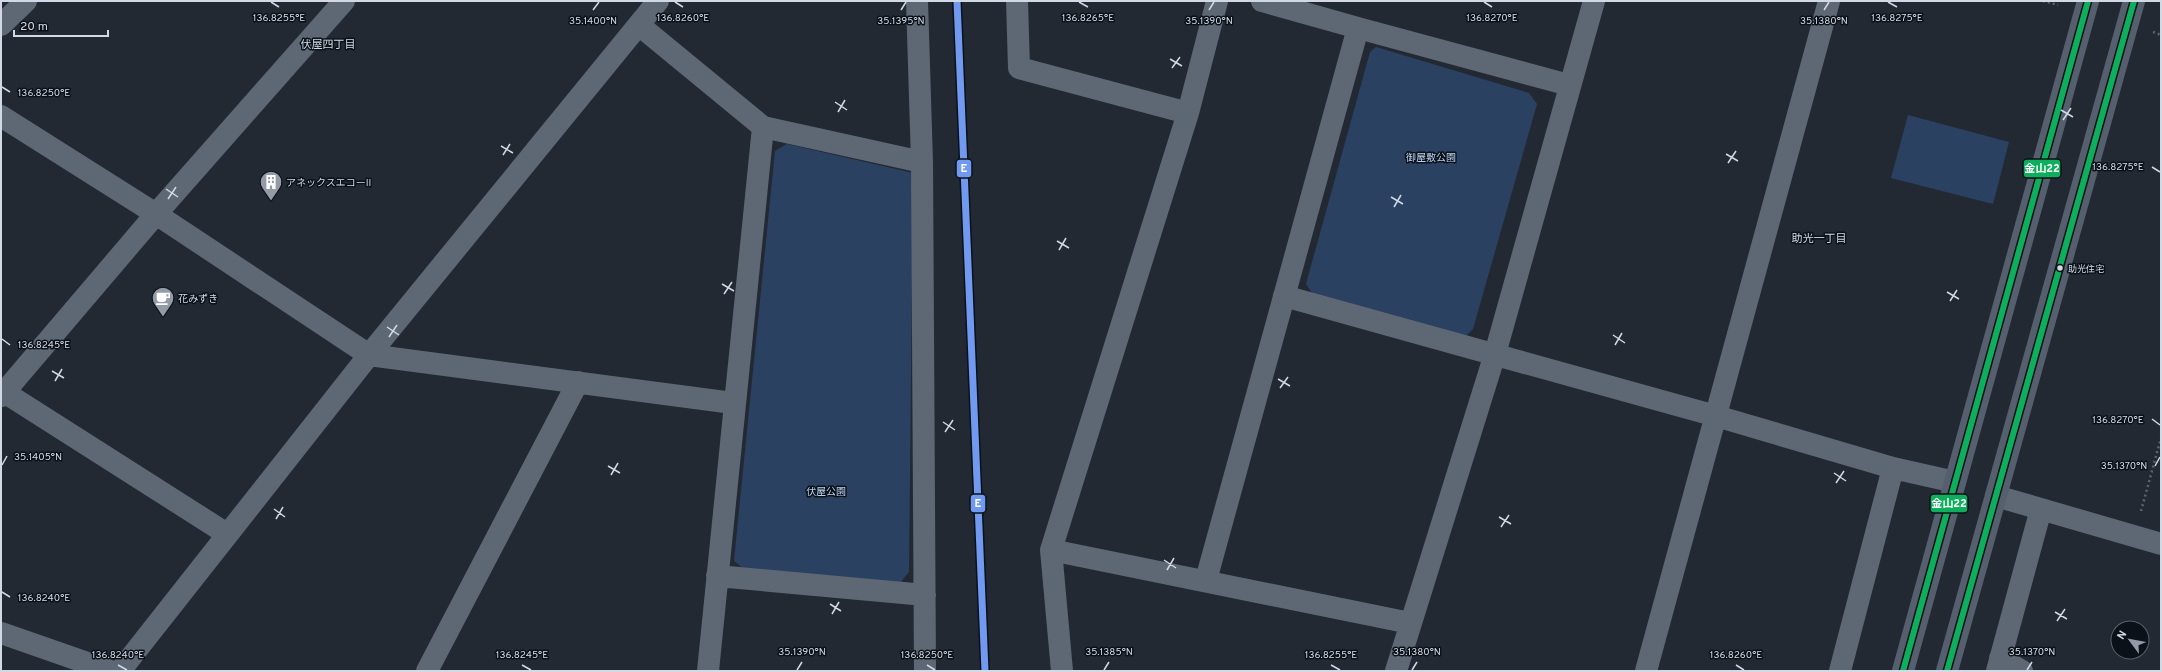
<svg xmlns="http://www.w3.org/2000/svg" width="2162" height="672" font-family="Overpass,'Noto Sans JP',sans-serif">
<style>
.green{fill:#2b4162}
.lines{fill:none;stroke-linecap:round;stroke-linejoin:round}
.path{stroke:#5e646e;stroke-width:2.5;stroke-dasharray:2 3;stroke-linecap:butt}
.minor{stroke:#5e6875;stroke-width:22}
.primary{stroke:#555f6d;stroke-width:22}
.bus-1-casing{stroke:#0b1118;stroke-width:9}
.bus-1{stroke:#0daf5c;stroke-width:6}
.rail-1-casing{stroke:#0b1118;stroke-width:10}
.rail-1{stroke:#7099ef;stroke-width:7}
.ticks{fill:none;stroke:#d1d9e5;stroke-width:1.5}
.bus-dot{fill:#d1d9e5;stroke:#0b1118;stroke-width:1.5}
.labels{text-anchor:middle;stroke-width:3;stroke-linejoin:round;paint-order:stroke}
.bus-label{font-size:9px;fill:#d1d9e5;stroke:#0b1118;text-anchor:start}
.park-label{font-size:10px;fill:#bad1f2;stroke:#0b1118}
.poi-label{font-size:10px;fill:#d1d9e5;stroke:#0b1118;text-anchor:start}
.neighbourhood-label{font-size:11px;fill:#d1d9e5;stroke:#0b1118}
.ticks-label{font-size:10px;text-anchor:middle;fill:#d1d9e5;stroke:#0b1118;stroke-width:3;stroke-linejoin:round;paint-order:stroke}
.line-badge{stroke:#0b1118;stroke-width:1.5}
.badge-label{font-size:11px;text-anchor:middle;font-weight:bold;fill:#fff}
</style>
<rect width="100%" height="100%" fill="#222933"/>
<path class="green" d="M 1376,47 L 1529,93 L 1537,104 L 1473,329 L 1466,336 L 1314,296 L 1306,284 L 1370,52 Z
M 1908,115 L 2009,142 L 1993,204 L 1891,178 Z
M 787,144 L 913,173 L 909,572 L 900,583 L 744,569 L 734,561 L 775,151 Z"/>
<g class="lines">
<path class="path" d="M 2043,1 L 2058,5
M 2153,32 L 2161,35
M 2141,511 L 2161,438"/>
<path class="minor" d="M 917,1 L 922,162
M 1017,1 L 1019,68 L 1188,113
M 1217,1 L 1188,113 L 1051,550 L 1410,623
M 1262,1 L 1358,28
M 1,25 L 26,1
M 639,25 L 763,127 L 922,162 L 925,671
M 1,116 L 156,214 L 369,355 L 733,403
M 1284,296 L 1716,416 L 1893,468 L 1955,482
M 4,392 L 227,534
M 1,396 L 156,214 L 344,1
M 1996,496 L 2161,544
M 1051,550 L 1062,671
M 717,576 L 925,595
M 1206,580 L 1358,28 L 1569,85
M 1,633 L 110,671
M 2000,658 L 2022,671
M 120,671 L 369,355 L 658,1
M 427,671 L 578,382
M 708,671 L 763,127
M 1396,671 L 1495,354 L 1594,1
M 1646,671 L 1829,1
M 1840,671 L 1893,468
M 1997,671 L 2041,509"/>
<path class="primary" d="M 1903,671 L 2088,1
M 1947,671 L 2134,1"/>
<g class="bus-1-casing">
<path id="bus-1" d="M 1903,671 L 2088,1
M 1947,671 L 2134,1"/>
</g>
<use href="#bus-1" class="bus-1"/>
<g class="rail-1-casing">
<path id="rail-1" d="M 957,1 L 985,671"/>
</g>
<use href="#rail-1" class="rail-1"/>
</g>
<path class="ticks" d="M 271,2 L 279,7M 675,2 L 683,7M 1079,2 L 1088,7M 1484,2 L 1492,7M 1888,2 L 1897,7M 593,10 L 599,2M 901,10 L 906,2M 1209,10 L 1214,2M 1824,10 L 1829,2M 1170,59 L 1182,66M 1172,68 L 1180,57M 2,87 L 10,92M 835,102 L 847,110M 2061,110 L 2073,117M 838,112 L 845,100M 2063,120 L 2071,108M 501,146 L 513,153M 1726,154 L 1738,161M 503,155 L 510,144M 1728,163 L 1736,151M 2152,167 L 2160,172M 166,189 L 178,197M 1391,197 L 1403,204M 168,199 L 176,187M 1394,207 L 1401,195M 1057,241 L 1069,248M 1059,250 L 1066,238M 722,284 L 734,291M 1947,292 L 1959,299M 724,294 L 732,282M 1950,301 L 1957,290M 387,327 L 399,335M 1613,335 L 1625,343M 389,337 L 397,325M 2,339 L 10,345M 1615,345 L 1622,333M 52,371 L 64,378M 1278,379 L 1290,386M 55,381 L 62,369M 1280,388 L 1288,377M 2152,419 L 2160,425M 943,422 L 955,430M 945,432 L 953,420M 2,465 L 7,456M 608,466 L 620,473M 2155,466 L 2160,457M 1834,473 L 1846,481M 611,475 L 618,463M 1836,483 L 1844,471M 274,509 L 285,517M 1499,517 L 1511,524M 276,519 L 283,507M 1501,527 L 1509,515M 1164,560 L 1176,568M 1167,570 L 1174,558M 2,592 L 10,597M 830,604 L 841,611M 2055,612 L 2067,619M 832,614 L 839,602M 2057,621 L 2065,609M 118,665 L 127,670M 522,665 L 531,670M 927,665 L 935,670M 1331,665 L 1340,670M 1736,665 L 1744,670M 797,670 L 802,662M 1104,670 L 1109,662M 1412,670 L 1417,662M 2027,670 L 2032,662"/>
<defs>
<g id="building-pin" transform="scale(1.15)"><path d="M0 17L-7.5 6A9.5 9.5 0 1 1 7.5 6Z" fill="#949ba7" stroke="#0b1118"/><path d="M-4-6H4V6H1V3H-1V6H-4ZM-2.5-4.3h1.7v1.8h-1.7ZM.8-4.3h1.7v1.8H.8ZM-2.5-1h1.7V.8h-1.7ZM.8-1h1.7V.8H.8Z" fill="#fff"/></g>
<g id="cafe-pin" transform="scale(1.15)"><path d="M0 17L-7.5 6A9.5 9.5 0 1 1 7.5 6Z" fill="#949ba7" stroke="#0b1118"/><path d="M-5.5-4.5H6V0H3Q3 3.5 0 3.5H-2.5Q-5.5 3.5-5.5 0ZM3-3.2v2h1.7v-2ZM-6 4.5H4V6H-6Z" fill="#fff"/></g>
</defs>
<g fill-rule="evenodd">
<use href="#building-pin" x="271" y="182"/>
<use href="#cafe-pin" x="163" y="298"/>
</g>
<circle class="bus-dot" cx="2060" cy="268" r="3.5"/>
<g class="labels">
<g class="bus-label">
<text x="2068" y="272">助光住宅</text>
</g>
<g class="park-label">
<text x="1431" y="161">御屋敷公園</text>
<text x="826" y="495">伏屋公園</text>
</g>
<g class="poi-label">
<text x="286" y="186">アネックスエコーII</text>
<text x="178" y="302">花みずき</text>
</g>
<g class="neighbourhood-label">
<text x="328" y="48">伏屋四丁目</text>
<text x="1819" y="242">助光一丁目</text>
</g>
</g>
<g class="ticks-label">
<text x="683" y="21">136.8260°E</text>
<text x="1088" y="21">136.8265°E</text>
<text x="1492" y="21">136.8270°E</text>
<text x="1897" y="21">136.8275°E</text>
<text x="279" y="21">136.8255°E</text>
<text x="593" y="24">35.1400°N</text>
<text x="901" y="24">35.1395°N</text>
<text x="1209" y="24">35.1390°N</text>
<text x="1824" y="24">35.1380°N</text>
<text x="44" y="96">136.8250°E</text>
<text x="2118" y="170">136.8275°E</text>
<text x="44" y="348">136.8245°E</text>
<text x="2118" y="423">136.8270°E</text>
<text x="38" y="460">35.1405°N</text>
<text x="2124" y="469">35.1370°N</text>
<text x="44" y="601">136.8240°E</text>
<text x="802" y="655">35.1390°N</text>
<text x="1109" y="655">35.1385°N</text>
<text x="1417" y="655">35.1380°N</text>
<text x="2032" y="655">35.1370°N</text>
<text x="118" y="658">136.8240°E</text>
<text x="522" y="658">136.8245°E</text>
<text x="927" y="658">136.8250°E</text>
<text x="1331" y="658">136.8255°E</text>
<text x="1736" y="658">136.8260°E</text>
</g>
<g class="line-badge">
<rect x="956" y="159" width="16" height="19" rx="4" fill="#7099ef"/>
<rect x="2023" y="159" width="38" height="19" rx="4" fill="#0daf5c"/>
<rect x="970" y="494" width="16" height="19" rx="4" fill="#7099ef"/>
<rect x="1930" y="494" width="38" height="19" rx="4" fill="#0daf5c"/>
</g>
<g class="badge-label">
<text x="964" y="172">E</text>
<text x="2042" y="172">金山22</text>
<text x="978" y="507">E</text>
<text x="1949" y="507">金山22</text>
</g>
<rect width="2162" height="672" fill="none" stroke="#d1d9e5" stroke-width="4"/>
<g transform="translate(2130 640) rotate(302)"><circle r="19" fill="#0b1118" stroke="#5a616a"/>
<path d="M0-3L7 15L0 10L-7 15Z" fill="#949ba7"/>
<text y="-6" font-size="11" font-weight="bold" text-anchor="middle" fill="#d1d9e5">N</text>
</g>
<path d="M14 30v6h94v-6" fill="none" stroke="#d1d9e5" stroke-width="2"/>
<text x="20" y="30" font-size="12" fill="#d1d9e5" stroke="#0b1118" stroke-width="3" paint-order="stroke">20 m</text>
</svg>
